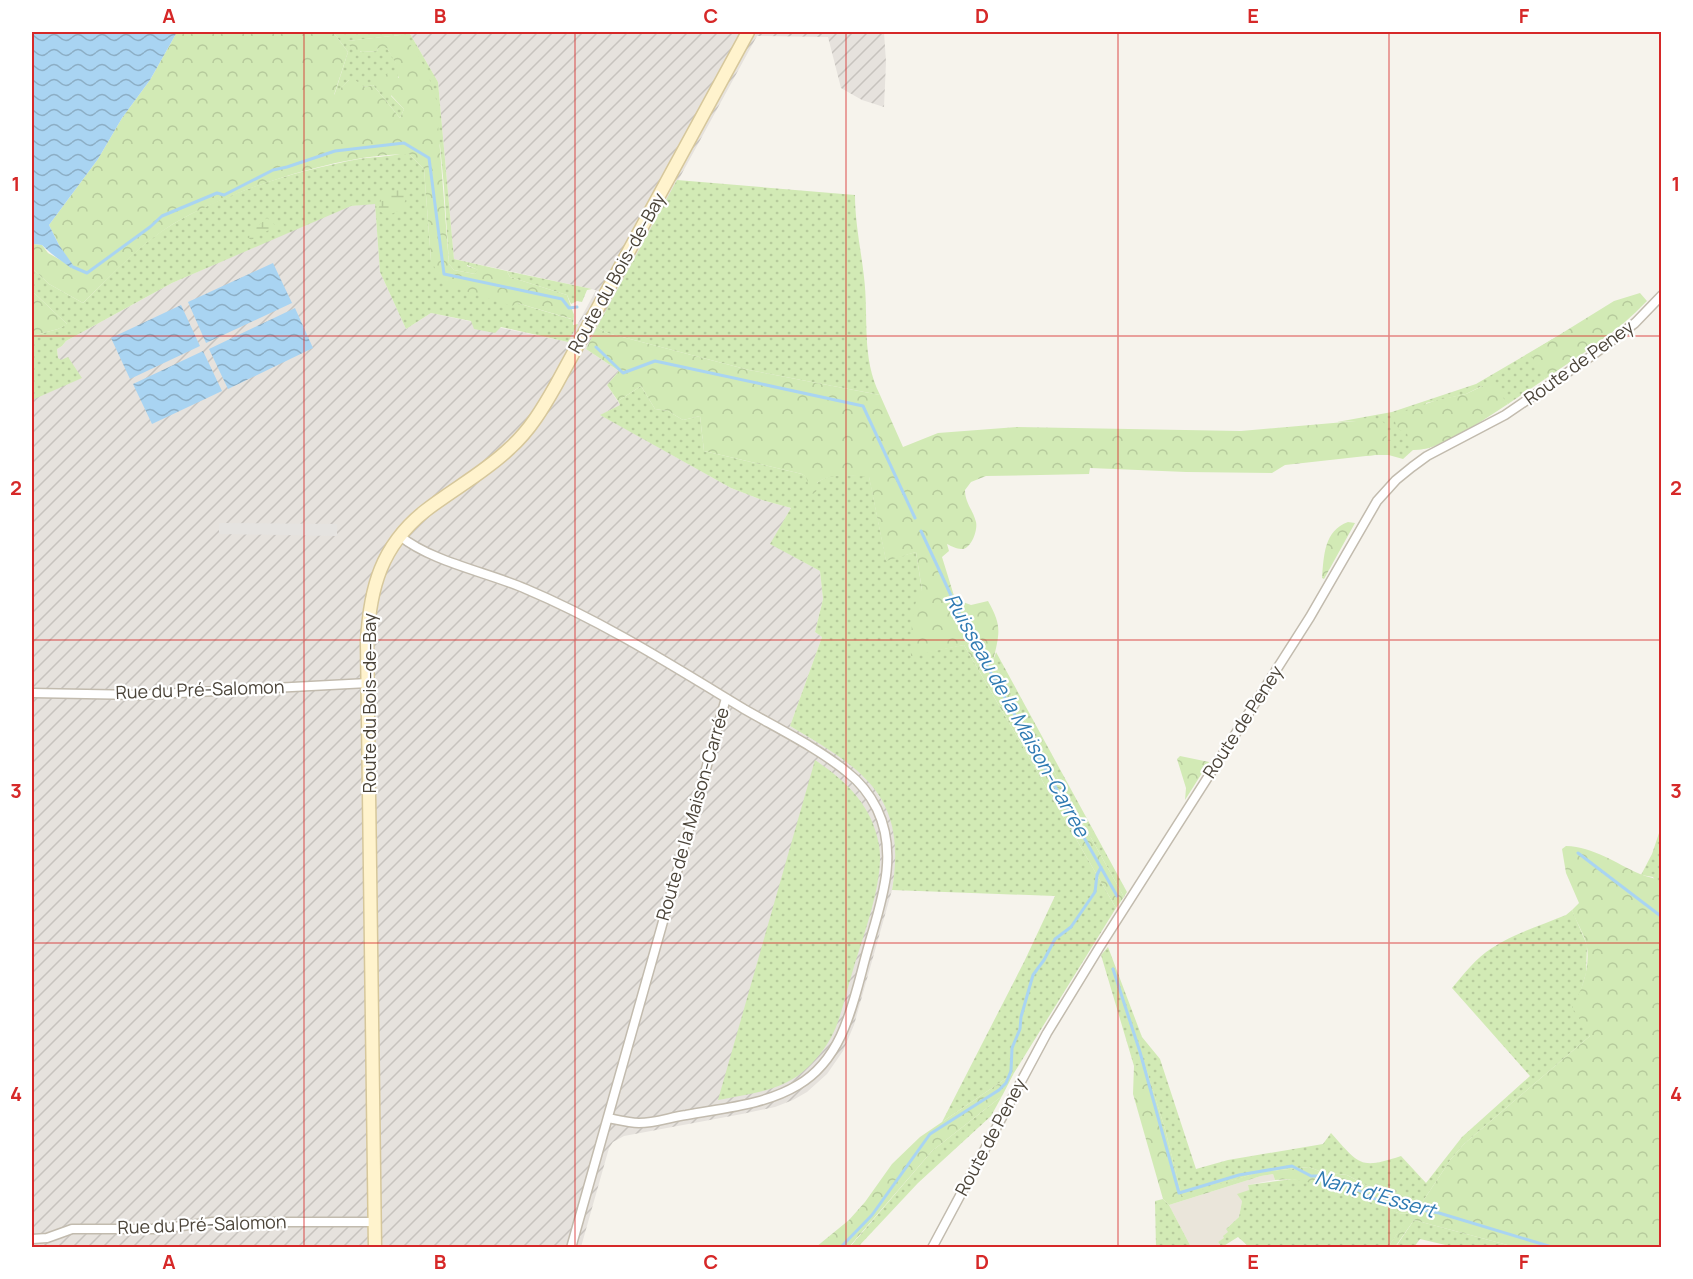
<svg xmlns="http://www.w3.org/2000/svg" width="1693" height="1279" font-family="Manrope,sans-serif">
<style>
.residential{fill:#eae5da}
.industrial{fill:url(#industrial-furrows)}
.grass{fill:url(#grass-dots)}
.forest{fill:url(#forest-crowns)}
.wetland{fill:url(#wetland-marsh)}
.parking{fill:#e5e3e0}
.water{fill:url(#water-waves)}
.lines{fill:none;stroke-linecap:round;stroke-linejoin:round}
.stream{stroke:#a9d4f2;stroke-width:3}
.minor-casing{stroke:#c2bbae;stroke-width:11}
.secondary-casing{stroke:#d6c79b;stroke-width:15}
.minor{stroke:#fff;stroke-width:8}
.secondary{stroke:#fff3cd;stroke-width:12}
.grid{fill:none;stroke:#d62828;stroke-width:1.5;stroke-opacity:0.55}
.labels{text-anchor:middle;stroke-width:4.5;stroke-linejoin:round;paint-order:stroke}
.street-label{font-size:18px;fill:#4b4439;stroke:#fff}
.water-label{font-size:20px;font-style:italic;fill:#2e7ab2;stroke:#fff}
.neatline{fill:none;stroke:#d62828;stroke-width:2}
.grid-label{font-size:20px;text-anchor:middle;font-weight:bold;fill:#d62828}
</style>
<defs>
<pattern id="industrial-furrows" width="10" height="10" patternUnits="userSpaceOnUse" patternTransform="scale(1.5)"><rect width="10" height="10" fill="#e6e2dd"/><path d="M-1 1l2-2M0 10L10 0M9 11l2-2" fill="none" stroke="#c7c3be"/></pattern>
<pattern id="grass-dots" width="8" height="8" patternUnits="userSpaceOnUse" patternTransform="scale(1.5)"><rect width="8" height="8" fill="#d2eab5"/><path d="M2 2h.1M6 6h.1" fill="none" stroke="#b6ca9c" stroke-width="1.8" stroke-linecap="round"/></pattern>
<pattern id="forest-crowns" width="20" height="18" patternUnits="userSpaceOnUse" patternTransform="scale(1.5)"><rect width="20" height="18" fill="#d2eab5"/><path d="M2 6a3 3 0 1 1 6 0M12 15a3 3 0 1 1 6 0" fill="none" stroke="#b6ca9c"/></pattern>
<pattern id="wetland-marsh" width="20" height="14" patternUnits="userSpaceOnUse" patternTransform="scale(1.5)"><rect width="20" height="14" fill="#d2eab5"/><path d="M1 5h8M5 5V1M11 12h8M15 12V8" fill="none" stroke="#b6ca9c"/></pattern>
<pattern id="water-waves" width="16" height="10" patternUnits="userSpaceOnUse" patternTransform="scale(1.5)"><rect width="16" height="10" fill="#a9d4f2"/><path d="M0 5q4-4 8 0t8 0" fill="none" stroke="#8caec5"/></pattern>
</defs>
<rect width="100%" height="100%" fill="#f6f3ec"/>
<path class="residential" d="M 1273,1174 L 1275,1180 L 1248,1185 L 1249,1190 L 1242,1201 L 1239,1217 L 1227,1228 L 1229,1232 L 1225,1238 L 1218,1242 L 1222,1247 L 1191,1247 L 1169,1205 L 1261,1176 Z"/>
<path class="industrial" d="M 409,32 L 884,32 L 886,62 L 884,107 L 862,100 L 841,88 L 828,37 L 757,36 L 586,349 L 619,371 L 607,385 L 620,405 L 601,415 L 731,488 L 762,500 L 791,508 L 771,544 L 820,571 L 823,599 L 815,632 L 822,637 L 790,726 L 832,751 L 849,763 L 871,783 L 888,810 L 896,840 L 897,856 L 892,890 L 854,1025 L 843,1051 L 827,1074 L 807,1092 L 793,1100 L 775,1107 L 742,1114 L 624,1136 L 613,1142 L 609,1148 L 581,1247 L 32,1247 L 32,490 L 33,489 L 32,480 L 32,382 L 58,358 L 57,349 L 62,346 L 66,341 L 172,283 L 334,212 L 351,206 L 375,203 L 380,272 L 406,329 L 431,313 L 568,342 L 596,290 L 454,259 L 438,82 Z"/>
<path class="grass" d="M 333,32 L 409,32 L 438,82 L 454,259 L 467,262 L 467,266 L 479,270 L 475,274 L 454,270 L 449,264 L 444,187 L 440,146 L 400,35 L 348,41 L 361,52 L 377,51 L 378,48 L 387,48 C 401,70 402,72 391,96 L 404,109 L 400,118 L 373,85 L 364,87 L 349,80 L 334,96 L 348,52 Z
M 400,154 L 409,154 L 424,169 L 431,260 L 517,303 L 571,319 L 574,315 L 573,325 L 578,324 L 568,342 L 501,327 L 495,333 L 474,329 L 471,321 L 431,313 L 406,329 L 380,272 L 375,204 L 351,206 L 172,283 L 66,341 L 62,346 L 57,349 L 58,358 L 61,360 L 68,357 L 82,378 L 32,400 L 32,336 L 58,329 L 67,324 L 32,291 L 32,268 L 49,284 L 83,303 C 111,276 139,244 173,224 C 229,191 295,171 359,159 C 372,157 386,157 400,154 Z
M 677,180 L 855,195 C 855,223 861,250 864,277 C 869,318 861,357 880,395 L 749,370 L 607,333 L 597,327 Z
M 507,271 L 592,289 L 587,290 L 582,302 L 577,301 L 571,304 L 567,295 L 510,277 Z
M 1556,337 L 1544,377 L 1545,379 L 1508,404 L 1506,402 L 1475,424 L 1445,441 L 1447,425 L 1482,386 L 1466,394 L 1426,403 L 1427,441 L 1430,448 L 1413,450 L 1403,459 L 1385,454 L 1365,456 L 1358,421 L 1337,422 L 1392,412 L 1476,384 Z
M 641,386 L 655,409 L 668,411 L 683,420 L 700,416 L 704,451 L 802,474 L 817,483 C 830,471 853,476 869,476 L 886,560 L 916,552 L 922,590 L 911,655 L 964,645 L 1116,908 L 1014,1073 L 942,1122 L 1024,962 L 1055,896 L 892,890 C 908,796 863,769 790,726 L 822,637 L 815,632 L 823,599 L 820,571 L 770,544 L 791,508 L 762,500 L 731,488 L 600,415 L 620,405 L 618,401 Z
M 996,652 L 1127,892 L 1124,897 L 993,662 Z
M 815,760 C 846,781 872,805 879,845 C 885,879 863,936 853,970 C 847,989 843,1009 836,1027 C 830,1042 819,1057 807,1068 C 784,1091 748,1094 718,1100 Z
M 1661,827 L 1661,895 L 1660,888 L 1653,877 L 1641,875 L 1652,854 Z
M 1572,910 L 1587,945 L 1586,973 L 1579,997 L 1577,1000 L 1590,1036 L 1464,1144 L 1451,1159 L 1421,1204 L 1383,1194 L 1347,1175 L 1322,1172 L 1309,1167 L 1259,1172 L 1182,1197 L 1165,1129 L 1145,1065 L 1134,1066 L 1101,955 L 1108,947 L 1142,1037 L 1160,1059 L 1196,1169 L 1228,1160 L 1323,1144 L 1331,1133 C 1359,1164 1359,1170 1401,1156 L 1426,1183 L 1462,1137 L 1530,1076 L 1452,988 C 1464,974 1476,958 1492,948 C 1515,933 1542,925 1566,915 Z
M 1002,1096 L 991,1116 L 918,1183 L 858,1247 L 849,1248 L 932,1151 Z
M 1292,1179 L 1340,1184 L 1362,1197 L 1398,1213 L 1411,1214 L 1388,1247 L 1246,1247 L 1248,1246 L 1238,1237 L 1222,1247 L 1218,1242 L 1224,1238 L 1223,1236 L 1228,1232 L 1226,1229 L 1239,1217 L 1242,1201 L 1237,1194 L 1249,1190 L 1248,1185 Z
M 1163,1199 L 1169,1205 L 1191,1247 L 1156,1247 L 1155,1201 Z
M 1414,1220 L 1515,1247 L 1454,1247 L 1420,1239 L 1414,1247 L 1395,1248 Z"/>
<path class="forest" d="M 177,32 L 333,32 L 348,52 L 334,95 L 349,80 L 354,79 L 364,87 L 373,85 L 400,118 L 404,109 L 377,80 C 388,71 387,74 399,78 L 395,69 L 396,64 L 387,48 L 378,48 L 377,51 L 362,52 L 351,48 L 347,41 L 400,35 C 420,49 429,76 436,99 L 449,264 L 454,270 L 475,274 L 478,270 L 467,265 L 467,262 L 507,271 L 510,277 L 567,295 L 574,315 L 572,319 L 517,303 L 512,306 L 443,284 L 431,260 L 424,169 L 409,154 C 339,154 233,189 173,224 C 139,245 111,276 83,303 L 49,284 L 32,268 L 32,246 L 34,244 L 42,245 L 48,253 L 73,267 L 59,245 L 49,225 L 98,159 L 122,118 L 150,80 Z
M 32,291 L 67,324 L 68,324 L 58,329 L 32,336 Z
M 1640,293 L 1647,301 C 1618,332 1580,355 1545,379 L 1530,353 L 1614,301 Z
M 597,327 L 607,333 L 749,370 L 880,395 L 903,447 L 938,433 L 1017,427 L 1241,431 L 1379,419 L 1388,426 L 1386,440 L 1391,441 L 1392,455 L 1375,455 L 1285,465 L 1272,473 L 1186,472 L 1090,468 L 1089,474 L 986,476 L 971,482 L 965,490 C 965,503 973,510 976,522 C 978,530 971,550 961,549 C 957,549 951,546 947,544 L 949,551 L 942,557 L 955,599 L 971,605 L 988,601 C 1003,627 999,634 993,662 L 1124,897 L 1116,908 L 964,645 L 911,656 C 911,639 911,602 922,590 L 916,552 L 886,561 L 869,477 C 853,476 830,472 817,483 L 816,493 L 811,494 L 806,477 L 802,474 L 704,451 L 700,416 L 683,420 L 668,411 L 655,409 L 641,386 L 618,401 L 607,385 L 619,371 L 586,349 Z
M 1491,382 L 1508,404 C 1487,417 1434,456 1410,449 L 1407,433 C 1397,430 1392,423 1397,414 L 1437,400 L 1466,394 Z
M 1348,522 L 1355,523 L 1324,579 L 1322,578 C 1324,555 1324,531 1348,522 Z
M 1180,756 L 1209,762 L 1185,800 L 1186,788 L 1177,759 Z
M 1566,846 C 1594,847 1615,863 1640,874 C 1646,877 1652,877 1658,880 L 1662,895 L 1661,1247 L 1515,1247 L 1414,1220 L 1395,1247 L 1388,1247 L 1410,1214 L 1398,1213 L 1373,1204 L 1340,1184 L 1338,1188 L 1292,1179 L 1275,1180 L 1273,1174 L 1261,1176 L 1169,1205 L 1163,1199 L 1133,1094 L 1134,1066 L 1145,1064 L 1165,1129 L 1182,1196 L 1259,1172 L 1309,1167 L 1322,1172 L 1347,1175 L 1383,1194 L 1421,1204 L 1451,1159 L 1464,1144 L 1590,1036 L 1572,1007 C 1582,991 1590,967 1587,947 C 1585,935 1576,922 1572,910 L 1579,903 L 1566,873 L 1562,849 Z
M 1014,1073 L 1002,1096 L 932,1151 L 849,1247 L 816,1247 L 849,1220 L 865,1202 L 892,1164 L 920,1137 Z"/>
<path class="wetland" d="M 401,189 L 405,190 L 407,196 L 402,209 L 387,216 L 378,210 L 383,194 Z
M 267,218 L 276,226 L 251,240 L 249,238 L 250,233 Z"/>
<path class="parking" d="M 219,523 L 337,524 L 337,536 L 219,534 Z"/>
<path class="water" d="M 32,32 L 177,32 L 150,80 L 122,118 L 98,159 L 49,225 L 59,245 L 73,265 L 71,268 C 60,260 51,254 42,245 L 34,244 L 32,246 Z
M 273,263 L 292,303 L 206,343 L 188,302 Z
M 181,305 L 200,346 L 130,379 L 111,338 Z
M 295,308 L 313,348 L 228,389 L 209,349 Z
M 203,351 L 222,391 L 152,424 L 133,384 Z"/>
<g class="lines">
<path class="stream" d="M 73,267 L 87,273 L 150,227 L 162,216 L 217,193 L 224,195 L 273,170 L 287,167 L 335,151 L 404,143 L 429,158 L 444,274 L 562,299 L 569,308 L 577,307
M 596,347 L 623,373 L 655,361 L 863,406 L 915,518
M 921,531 L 969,634 L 1117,896
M 1578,853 L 1662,917
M 1113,969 L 1140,1052 L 1179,1193 L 1239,1175 L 1292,1166 L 1311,1176 L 1322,1176 L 1348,1184 L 1372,1198 L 1403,1207 L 1439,1213 L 1555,1248
M 840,1248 L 872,1215 L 930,1134 L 999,1090 L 1006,1083 L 1011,1071 L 1012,1048 L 1020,1029 L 1021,1017 L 1033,975 L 1044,960 L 1055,939 L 1071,927 L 1095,892 L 1097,875 L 1101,867"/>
<g class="minor-casing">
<path id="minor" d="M 400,536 C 432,562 487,572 526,589 C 602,621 673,666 744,709 C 777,728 818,748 847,772 C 860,782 870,795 877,809 C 899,855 881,902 868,948 C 854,997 846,1057 798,1085 C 765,1105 723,1108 686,1115 C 671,1117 655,1123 639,1123 C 629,1123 618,1120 608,1118
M 32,693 L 140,695 L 368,683
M 32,1239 L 47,1238 L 72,1229 L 158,1229 L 213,1222 L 375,1222
M 571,1248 L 726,698
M 932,1248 L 1047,1033 L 1099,948 L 1310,617 L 1377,501 L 1396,480 L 1412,467 L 1427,456 L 1505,415 L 1590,357 L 1635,323 L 1662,295"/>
</g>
<g class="secondary-casing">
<path id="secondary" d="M 375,1248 L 367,641 C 370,588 381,546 425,511 C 453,489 484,473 510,448 C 530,430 543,408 556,385 L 748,32"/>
</g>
<use href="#minor" class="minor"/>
<use href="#secondary" class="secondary"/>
</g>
<path class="grid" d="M 304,32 L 304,1248M 575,32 L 575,1248M 846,32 L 846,1248M 1118,32 L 1118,1248M 1389,32 L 1389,1248M 32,336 L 1662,336M 32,640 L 1662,640M 32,943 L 1662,943"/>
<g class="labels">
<g class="street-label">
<text transform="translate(617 273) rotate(-61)" y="6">Route du Bois-de-Bay</text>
<text transform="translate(1579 363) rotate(-36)" y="6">Route de Peney</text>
<text transform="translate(200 690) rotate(-2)" y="6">Rue du Pré-Salomon</text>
<text transform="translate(370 703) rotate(-90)" y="6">Route du Bois-de-Bay</text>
<text transform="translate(1243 722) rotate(-57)" y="6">Route de Peney</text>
<text transform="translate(693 814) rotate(-74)" y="6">Route de la Maison-Carrée</text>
<text transform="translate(991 1137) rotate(-62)" y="6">Route de Peney</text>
<text transform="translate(202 1225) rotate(-2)" y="6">Rue du Pré-Salomon</text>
</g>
<g class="water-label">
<text transform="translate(1017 715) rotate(61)" y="7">Ruisseau de la Maison-Carrée</text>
<text transform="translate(1375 1194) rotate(16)" y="7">Nant d'Essert</text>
</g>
</g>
<rect width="1693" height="1279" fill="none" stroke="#ffffff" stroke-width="66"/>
<rect x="33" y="33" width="1627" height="1213" class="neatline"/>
<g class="grid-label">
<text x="169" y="23">A</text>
<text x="440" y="23">B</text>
<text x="711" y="23">C</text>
<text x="982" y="23">D</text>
<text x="1253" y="23">E</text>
<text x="1524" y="23">F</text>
<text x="16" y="191">1</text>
<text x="1676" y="191">1</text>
<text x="16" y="495">2</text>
<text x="1676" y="495">2</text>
<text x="16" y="798">3</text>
<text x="1676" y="798">3</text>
<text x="16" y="1101">4</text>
<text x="1676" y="1101">4</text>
<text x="169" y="1269">A</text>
<text x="440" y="1269">B</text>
<text x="711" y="1269">C</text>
<text x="982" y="1269">D</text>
<text x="1253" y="1269">E</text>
<text x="1524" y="1269">F</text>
</g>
</svg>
